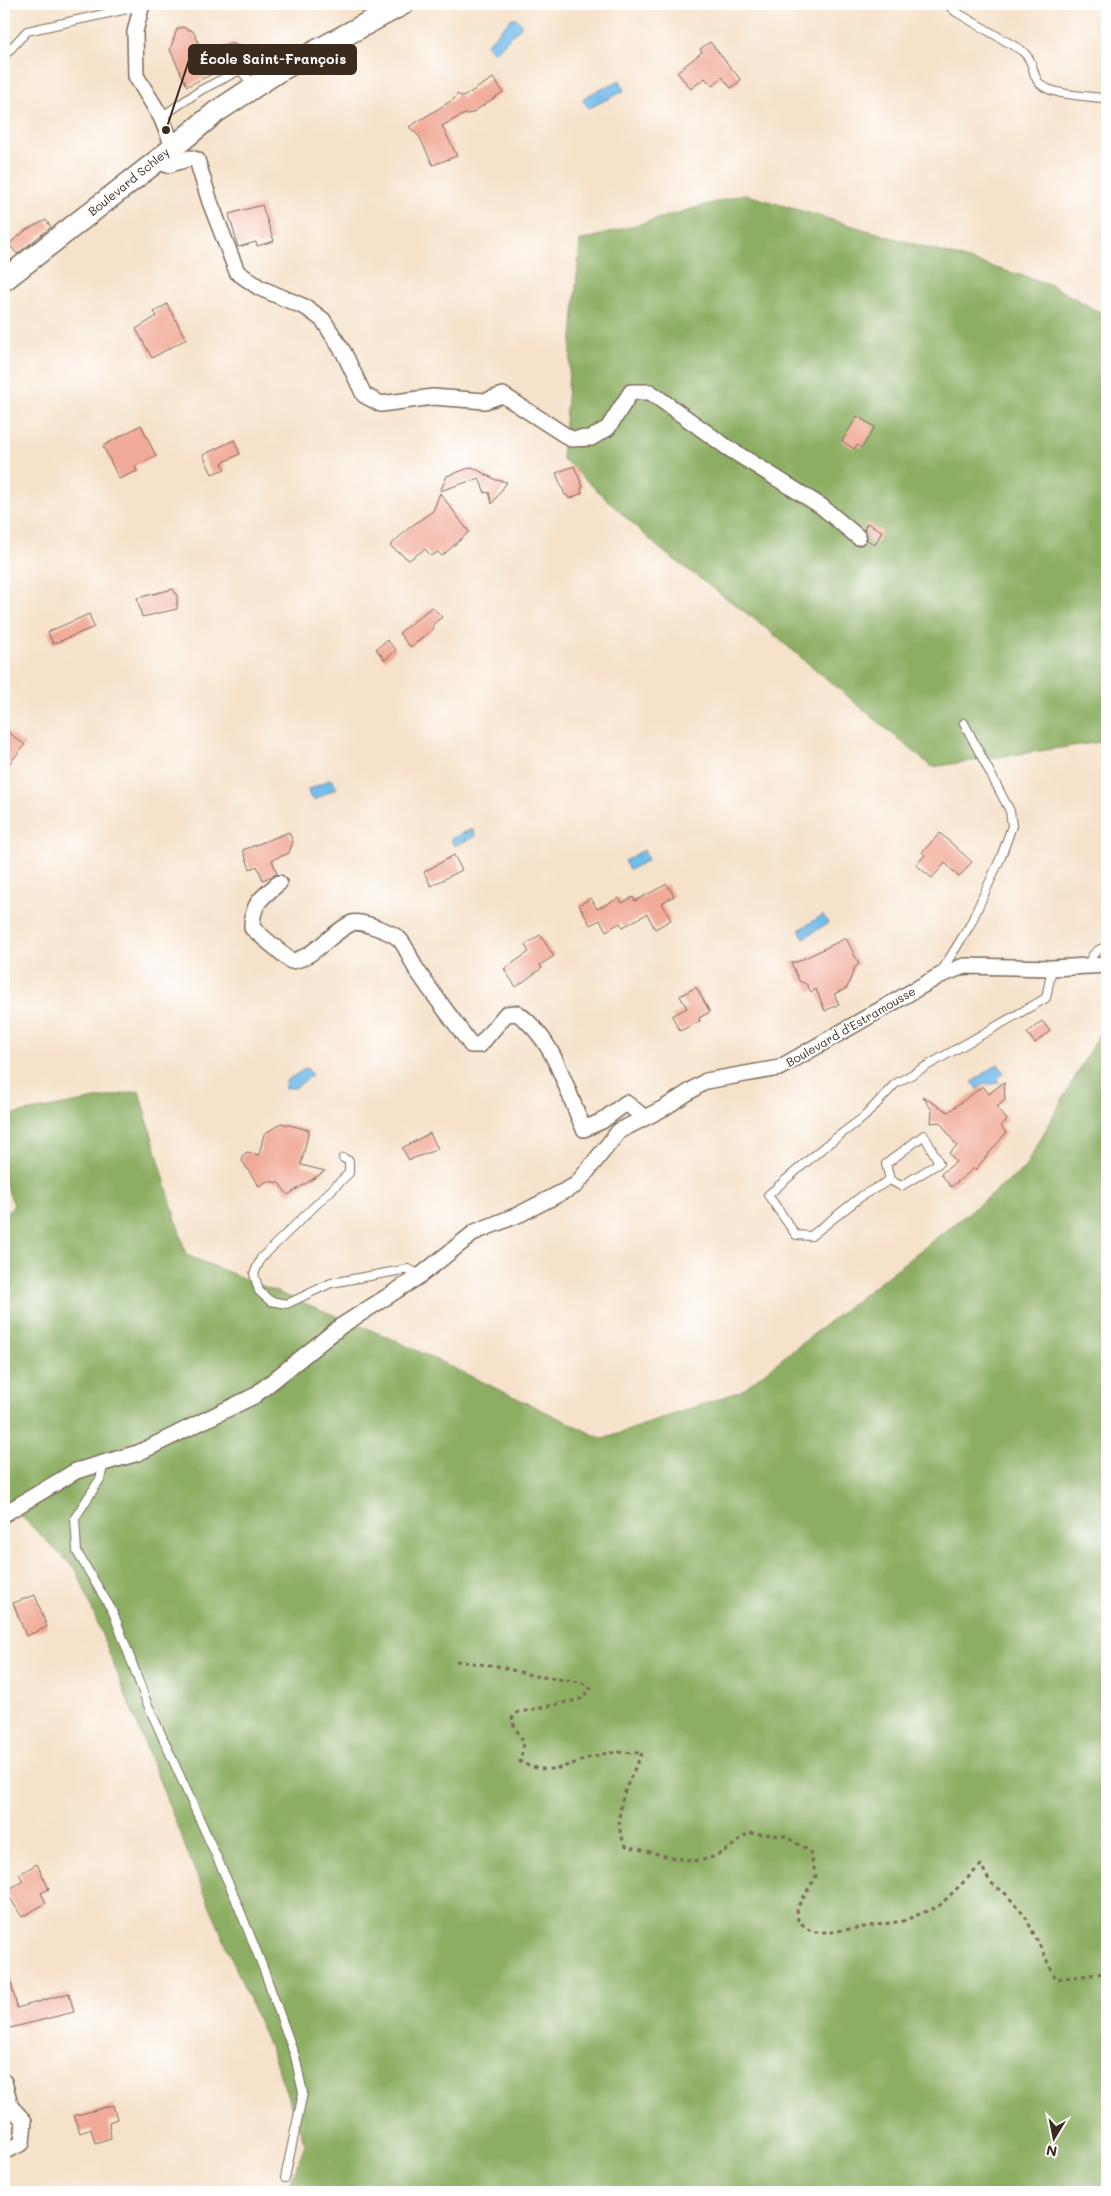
<svg xmlns="http://www.w3.org/2000/svg" width="1111" height="2196" font-family="Mali,sans-serif">
<style>
.forest{fill:#8cae62;stroke:#646c40}
.water{fill:#72bceb;stroke:#567384}
.building{fill:#f1aa97}
.lines{fill:none;stroke-linecap:round;stroke-linejoin:round}
.lane-casing{stroke:#7c6a5a;stroke-width:10}
.street-casing{stroke:#7c6a5a;stroke-width:18}
.secondary-casing{stroke:#7c6a5a;stroke-width:24}
.path{stroke:#7c6a5a;stroke-width:3;stroke-dasharray:4 4;stroke-linecap:butt}
.lane{stroke:#fff;stroke-width:8}
.street{stroke:#fff;stroke-width:15}
.secondary{stroke:#fff;stroke-width:21}
.labels{text-anchor:middle;stroke-width:4;stroke-linejoin:round;paint-order:stroke}
.street-label{font-size:12px;fill:#3b2a1e;stroke:#fff}
.leader{fill:none;stroke:#3b2a1e;stroke-width:2}
.callout-dot{fill:#3b2a1e;stroke:#fff;stroke-width:2}
.callout{fill:#3b2a1e;stroke:#3b2a1e;stroke-width:2}
.callout-label{font-size:14px;text-anchor:middle;font-weight:bold;fill:#fff}
</style>
<rect width="100%" height="100%" fill="#fff"/>
<filter id="ink" filterUnits="userSpaceOnUse"><feTurbulence type="fractalNoise" baseFrequency=".02" numOctaves="2"/><feDisplacementMap in="SourceGraphic" scale="10" xChannelSelector="R" yChannelSelector="G"/><feConvolveMatrix kernelMatrix="1 2 1 2 8 2 1 2 1" color-interpolation-filters="sRGB"/></filter>
<filter id="wash" filterUnits="userSpaceOnUse"><feTurbulence type="fractalNoise" baseFrequency=".0096" numOctaves="4" result="noise"/><feDisplacementMap in="SourceGraphic" scale="20" xChannelSelector="R" yChannelSelector="G"/><feGaussianBlur stdDeviation="1.12" result="paint"/><feColorMatrix in="noise" values="0 0 0 0 0 0 0 0 0 0 0 0 0 0 0 0 0 1.4 0 .05"/><feComposite in="paint" operator="in"/></filter>
<g filter="url(#wash)">
<rect width="100%" height="100%" fill="#f6e2ca"/>
<path class="forest" d="M 744,194 L 1047,283 L 1107,316 L 1107,741 L 932,767 L 761,624 L 660,549 L 562,458 L 580,241 Z
M 1107,1019 L 1107,2192 L 287,2192 L 305,2144 L 275,2061 L 190,1859 L 77,1571 L 8,1503 L 4,1506 L 4,1216 L 14,1205 L 4,1181 L 4,1116 L 139,1091 L 186,1255 L 388,1337 L 603,1439 L 741,1391 L 1024,1169 Z"/>
<path class="water" d="M 512,18 L 516,18 L 521,23 L 521,27 L 494,53 L 486,45 Z
M 620,80 L 624,91 L 589,108 L 583,101 L 585,97 Z
M 331,779 L 337,788 L 314,800 L 310,797 L 308,790 Z
M 472,829 L 476,836 L 454,846 L 451,839 Z
M 644,850 L 648,860 L 629,870 L 624,861 Z
M 823,915 L 828,923 L 804,938 L 799,930 Z
M 998,1064 L 1004,1073 L 998,1079 L 999,1082 L 990,1085 L 985,1083 L 978,1089 L 972,1082 Z
M 307,1068 L 312,1075 L 295,1088 L 284,1088 L 287,1080 Z"/>
<g id="blocks">
<path class="building" d="M 182,27 L 193,31 L 200,46 L 222,54 L 225,46 L 232,43 L 238,46 L 241,51 L 238,59 L 242,60 L 187,86 L 170,50 L 177,29 Z
M 710,42 L 741,80 L 731,88 L 722,77 L 712,86 L 705,78 L 691,89 L 677,72 L 702,52 L 700,49 Z
M 493,78 L 503,92 L 472,113 L 462,115 L 442,126 L 457,156 L 433,165 L 419,136 L 409,127 L 454,99 L 457,94 L 463,97 Z
M 262,205 L 274,241 L 257,246 L 256,242 L 238,247 L 229,214 Z
M 46,220 L 51,227 L 17,254 L 9,244 L 26,230 Z
M 167,304 L 186,339 L 152,358 L 136,329 L 157,316 L 154,312 Z
M 857,416 L 875,427 L 862,448 L 857,445 L 854,449 L 842,441 Z
M 141,425 L 156,456 L 135,466 L 137,471 L 119,479 L 103,446 Z
M 234,440 L 240,454 L 222,463 L 225,469 L 212,474 L 203,455 Z
M 574,466 L 583,487 L 581,488 L 582,493 L 569,499 L 567,495 L 565,495 L 556,473 Z
M 472,467 L 496,480 L 507,482 L 492,504 L 489,492 L 485,493 L 479,478 L 440,491 L 447,476 Z
M 440,493 L 469,532 L 442,556 L 438,552 L 431,556 L 425,549 L 409,560 L 390,546 L 410,527 L 433,511 Z
M 867,523 L 882,531 L 875,545 L 867,540 L 867,534 L 864,530 Z
M 173,589 L 177,596 L 177,609 L 142,617 L 137,598 Z
M 432,607 L 442,617 L 433,624 L 433,629 L 412,646 L 409,646 L 399,633 Z
M 89,614 L 94,627 L 53,644 L 48,632 Z
M 387,640 L 396,650 L 385,660 L 376,649 Z
M 4,729 L 25,745 L 4,770 Z
M 289,832 L 293,842 L 289,853 L 272,860 L 277,874 L 263,880 L 257,866 L 250,869 L 243,850 Z
M 940,833 L 972,862 L 959,877 L 945,863 L 932,878 L 916,865 L 925,855 L 922,852 Z
M 454,855 L 462,870 L 431,886 L 424,872 Z
M 667,884 L 674,896 L 662,903 L 671,920 L 655,929 L 647,914 L 623,927 L 620,923 L 606,931 L 600,920 L 590,925 L 579,905 L 591,898 L 597,909 L 619,898 L 622,903 L 633,897 L 635,901 Z
M 540,935 L 554,956 L 540,965 L 542,968 L 516,987 L 504,969 L 529,952 L 525,945 Z
M 846,938 L 859,964 L 855,967 L 847,988 L 834,994 L 839,1004 L 825,1011 L 816,989 L 811,992 L 806,984 L 799,981 L 791,962 L 797,962 Z
M 696,987 L 710,1012 L 699,1018 L 700,1021 L 680,1031 L 672,1016 L 687,1008 L 680,996 Z
M 1042,1021 L 1050,1031 L 1035,1043 L 1027,1033 Z
M 1004,1082 L 1005,1100 L 997,1107 L 1007,1120 L 1001,1126 L 1006,1133 L 976,1169 L 973,1169 L 951,1187 L 941,1174 L 956,1162 L 949,1153 L 957,1146 L 940,1122 L 931,1123 L 932,1110 L 922,1096 L 948,1112 L 983,1086 L 989,1094 Z
M 281,1123 L 309,1130 L 301,1165 L 325,1171 L 288,1195 L 279,1183 L 267,1181 L 259,1186 L 242,1161 L 242,1156 L 247,1152 L 259,1155 L 264,1134 Z
M 430,1133 L 438,1149 L 409,1160 L 402,1148 Z
M 35,1595 L 47,1627 L 26,1636 L 13,1603 Z
M 37,1864 L 49,1889 L 41,1893 L 46,1903 L 22,1917 L 6,1891 L 23,1881 L 19,1874 Z
M 9,1973 L 17,2008 L 69,1993 L 74,2012 L 10,2028 L 4,2009 L 4,1974 Z
M 113,2105 L 117,2119 L 109,2122 L 111,2138 L 95,2143 L 91,2129 L 80,2133 L 74,2116 Z"/>
</g>
</g>
<g filter="url(#ink)">
<use href="#blocks" fill-opacity="0" stroke="#7c6a5a" stroke-width="1"/>
<g class="lines">
<g class="lane-casing">
<path id="lane" d="M 947,4 L 956,12 L 1021,50 C 1035,62 1030,66 1037,80 C 1046,97 1090,95 1107,99
M 4,56 L 27,31 L 141,6
M 161,117 L 201,90 L 240,70 L 254,85
M 1088,966 C 1091,955 1096,949 1107,947
M 941,972 L 970,925 L 1001,857 L 1012,826 L 1010,811 L 964,723
M 343,1158 L 349,1161 L 349,1173 L 261,1258 L 254,1274 L 259,1291 L 270,1301 L 287,1304 L 331,1283 L 408,1269 L 421,1275
M 890,1180 L 886,1164 L 924,1135 L 939,1163 L 901,1186 L 890,1180 L 863,1195 L 811,1236 L 796,1235 L 768,1195 L 825,1146 L 864,1117 L 895,1084 L 1046,998 L 1052,968
M 104,1463 L 100,1479 L 75,1518 L 77,1552 L 113,1612 L 147,1703 L 233,1893 L 262,1965 L 295,2056 L 303,2093 L 285,2178"/>
</g>
<g class="street-casing">
<path id="street" d="M 142,4 L 135,32 L 136,76 L 161,117 L 173,146
M 157,161 L 168,165 L 190,158 L 197,160 L 210,202 L 237,272 L 260,288 L 307,308 L 323,320 L 344,353 L 364,395 L 381,404 L 433,397 L 485,401 L 503,395 L 571,439 L 591,438 L 608,428 L 631,392 L 650,392 L 728,448 L 821,506 L 858,537
M 279,883 C 261,898 252,903 252,928 L 291,961 C 313,959 330,933 352,923 C 360,920 391,932 398,938 C 406,944 410,959 415,967 C 432,994 453,1019 471,1045 L 480,1045 L 506,1014 L 517,1013 C 556,1040 565,1089 584,1129 L 602,1121 L 626,1103 L 644,1117
M 4,1514 L 76,1471 L 138,1453 L 254,1396 L 341,1326 L 421,1275 L 475,1232 L 520,1214 L 576,1185 L 619,1131 L 664,1108 L 706,1081 L 779,1068 L 939,976 L 964,966 L 1052,968 L 1107,965
M 4,2082 L 11,2107 L 24,2121 L 22,2143 L 4,2152"/>
</g>
<g class="secondary-casing">
<path id="secondary" d="M 4,280 L 157,161 L 216,112 L 277,72 L 403,4"/>
</g>
<path class="path" d="M 456,1661 L 497,1666 L 535,1676 L 581,1682 L 591,1689 L 581,1699 L 516,1713 L 511,1720 L 524,1743 L 520,1762 C 555,1779 571,1761 603,1754 C 615,1751 630,1753 642,1753 C 630,1780 608,1816 626,1846 C 646,1850 682,1863 702,1860 C 720,1857 735,1844 748,1833 L 784,1836 L 810,1851 L 816,1876 L 797,1908 L 798,1921 L 812,1932 L 831,1932 L 903,1921 L 939,1906 L 981,1865 L 990,1882 L 1006,1894 L 1025,1916 L 1056,1979 L 1107,1973"/>
<use href="#lane" class="lane"/>
<use href="#street" class="street"/>
<use href="#secondary" class="secondary"/>
</g>
</g>
<g class="labels">
<g class="street-label">
<text transform="translate(129 182) rotate(-39)" y="4">Boulevard Schley</text>
<text transform="translate(851 1027) rotate(-30)" y="4">Boulevard d'Estramousse</text>
</g>
</g>
<path class="leader" d="M166 130L189 60"/>
<circle class="callout-dot" cx="166" cy="130" r="5"/>
<rect class="callout" x="189" y="45" width="167" height="29" rx="5"/>
<g class="callout-label">
<text x="273" y="64">École Saint-François</text>
</g>
<rect width="1111" height="2196" fill="none" stroke="#fff" stroke-width="20"/>
<g transform="translate(1054 2138) rotate(190)" stroke="#ffffff" stroke-width="4" paint-order="stroke">
<path d="M0-4L9 19L0 12L-9 19Z" fill="#3b2a1e"/>
<text y="-8" font-size="14" font-weight="bold" text-anchor="middle" fill="#3b2a1e">N</text>
</g>
</svg>
